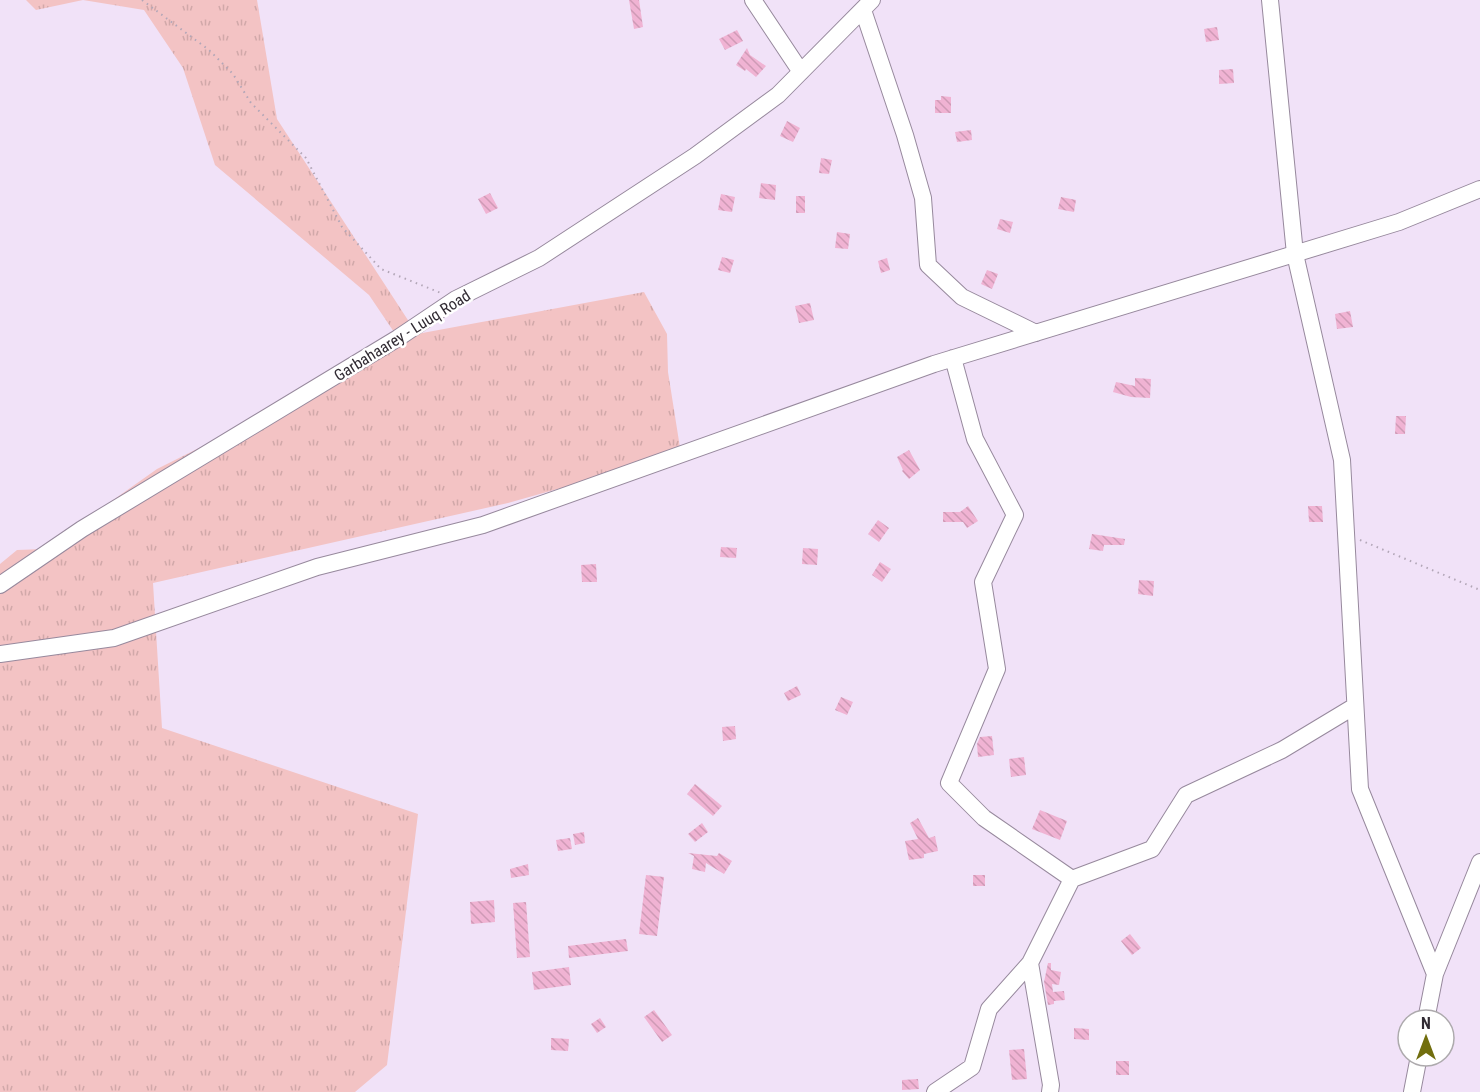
<svg xmlns="http://www.w3.org/2000/svg" width="1480" height="1092" font-family="'Roboto Condensed',sans-serif">
<style>
.grass{fill:url(#grass-tufts)}
.building{fill:url(#building-back-hatch)}
.lines{fill:none;stroke-linecap:round;stroke-linejoin:round}
.minor-casing{stroke:#97899d;stroke-width:18}
.path{stroke:#b2a6b7;stroke-width:2;stroke-dasharray:1.5 4.5;stroke-linecap:butt}
.minor{stroke:#fff;stroke-width:16}
.labels{text-anchor:middle;stroke-width:5;stroke-linejoin:round;paint-order:stroke}
.street-label{font-size:16px;fill:#312b33;stroke:#fff}
</style>
<defs>
<pattern id="grass-tufts" width="24" height="20" patternUnits="userSpaceOnUse" patternTransform="scale(1.5)"><rect width="24" height="20" fill="#f3c3c4"/><path d="M3 7l-1-3M5 7V3M7 7l1-3M15 17l-1-3M17 17v-4M19 17l1-3" fill="none" stroke="#d1a8a9"/></pattern>
<pattern id="building-back-hatch" width="6" height="6" patternUnits="userSpaceOnUse" patternTransform="scale(1.5)"><rect width="6" height="6" fill="#f0b3d3"/><path d="M-1 5l2 2M0 0l6 6M5-1l2 2" fill="none" stroke="#ce9ab6"/></pattern>
</defs>
<rect width="100%" height="100%" fill="#f1e2f8"/>
<path class="grass" d="M 26,0 L 257,0 L 277,119 L 417,334 L 644,292 L 667,334 L 668,372 L 681,454 L 508,503 L 153,583 L 162,728 L 418,814 L 387,1065 L 355,1092 L 0,1092 L 0,564 L 17,550 L 44,549 L 157,469 L 265,415 L 394,332 L 369,295 L 215,165 L 183,68 L 144,10 L 83,0 L 36,10 Z"/>
<path class="building" d="M 629,0 L 639,0 L 643,27 L 634,29 Z
M 1217,27 L 1219,40 L 1206,42 L 1204,29 Z
M 737,30 L 743,41 L 725,50 L 719,39 Z
M 747,48 L 750,55 L 766,66 L 756,77 L 746,69 L 745,71 L 736,65 Z
M 1233,69 L 1234,83 L 1219,84 L 1219,70 Z
M 941,96 L 951,97 L 951,113 L 935,113 L 935,100 L 941,100 Z
M 787,121 L 800,128 L 793,142 L 780,136 Z
M 971,130 L 972,140 L 957,142 L 955,132 Z
M 821,158 L 832,160 L 829,174 L 819,173 Z
M 761,183 L 776,185 L 775,200 L 759,198 Z
M 490,193 L 498,208 L 486,214 L 478,199 Z
M 721,194 L 735,197 L 732,212 L 718,210 Z
M 796,196 L 805,196 L 805,213 L 796,213 Z
M 1061,197 L 1076,200 L 1074,212 L 1058,209 Z
M 1000,219 L 1013,222 L 1010,233 L 997,229 Z
M 837,232 L 850,234 L 848,249 L 835,248 Z
M 722,257 L 734,260 L 730,273 L 718,270 Z
M 887,258 L 890,270 L 881,273 L 878,261 Z
M 987,270 L 998,274 L 992,289 L 981,284 Z
M 810,303 L 814,320 L 799,323 L 795,306 Z
M 1350,311 L 1353,327 L 1337,329 L 1335,314 Z
M 1135,378 L 1151,379 L 1150,398 L 1131,397 L 1113,392 L 1116,382 L 1135,386 Z
M 1396,416 L 1406,416 L 1405,434 L 1395,434 Z
M 909,450 L 920,470 L 909,479 L 902,471 L 903,470 L 897,457 Z
M 968,506 L 978,521 L 967,528 L 963,522 L 943,522 L 943,512 L 960,512 Z
M 1308,506 L 1322,506 L 1323,522 L 1309,522 Z
M 878,520 L 889,528 L 879,542 L 868,534 Z
M 1092,534 L 1125,539 L 1124,545 L 1104,545 L 1103,551 L 1089,549 Z
M 721,547 L 737,548 L 736,558 L 720,557 Z
M 803,548 L 818,549 L 817,565 L 802,564 Z
M 880,562 L 891,569 L 882,582 L 872,575 Z
M 596,564 L 597,582 L 582,582 L 581,565 Z
M 1139,580 L 1154,581 L 1153,596 L 1138,594 Z
M 797,686 L 801,695 L 788,701 L 784,693 Z
M 841,697 L 853,702 L 847,715 L 835,710 Z
M 735,726 L 736,739 L 723,741 L 722,727 Z
M 992,736 L 994,755 L 978,757 L 977,744 L 980,737 Z
M 1024,757 L 1026,775 L 1011,777 L 1009,759 Z
M 695,784 L 722,806 L 713,816 L 687,794 Z
M 1040,810 L 1067,821 L 1060,840 L 1032,829 Z
M 918,818 L 929,838 L 935,836 L 938,851 L 924,854 L 924,858 L 909,860 L 905,841 L 918,839 L 910,823 Z
M 702,823 L 708,832 L 695,842 L 688,834 Z
M 584,832 L 585,843 L 575,845 L 573,834 Z
M 570,838 L 572,849 L 558,851 L 556,840 Z
M 688,853 L 717,856 L 719,853 L 732,861 L 724,874 L 706,863 L 705,872 L 692,869 L 694,856 Z
M 528,864 L 529,875 L 511,878 L 510,869 Z
M 646,875 L 664,877 L 657,936 L 639,934 Z
M 973,875 L 985,875 L 985,886 L 973,886 Z
M 494,900 L 495,922 L 471,924 L 470,902 Z
M 526,902 L 530,957 L 517,958 L 513,903 Z
M 1130,934 L 1141,948 L 1132,955 L 1121,941 Z
M 626,939 L 628,951 L 569,958 L 568,946 Z
M 1048,963 L 1051,963 L 1051,970 L 1061,972 L 1059,985 L 1052,984 L 1053,992 L 1064,991 L 1065,1000 L 1054,1001 L 1054,1004 L 1048,1005 L 1044,982 Z
M 569,967 L 571,985 L 534,990 L 532,972 Z
M 654,1010 L 672,1035 L 662,1042 L 644,1017 Z
M 600,1018 L 606,1027 L 597,1033 L 591,1024 Z
M 1074,1028 L 1089,1029 L 1089,1040 L 1074,1039 Z
M 551,1038 L 569,1039 L 568,1051 L 551,1050 Z
M 1024,1049 L 1027,1079 L 1012,1080 L 1009,1050 Z
M 1116,1061 L 1129,1061 L 1129,1075 L 1116,1075 Z
M 918,1079 L 919,1089 L 902,1090 L 902,1080 Z"/>
<g class="lines">
<g class="minor-casing">
<path id="minor" d="M 753,0 L 801,72
M 1270,0 L 1295,254 L 1342,460 L 1360,789 L 1435,974
M 863,10 L 905,135 L 923,198 L 928,265 L 962,297 L 1036,333
M 953,358 L 975,439 L 1015,515 L 983,582 L 997,669 L 949,783 L 984,818 L 1072,879 L 1030,963 L 1051,1085 L 1050,1092
M 0,585 L 82,529 L 398,338 L 456,299 L 539,258 L 695,156 L 778,95 L 872,0
M 0,654 L 114,638 L 317,567 L 483,525 L 934,364 L 1399,222 L 1480,189
M 1072,879 L 1152,849 L 1186,795 L 1282,750 L 1355,706
M 1426,1020 L 1435,974 L 1480,862
M 935,1092 L 972,1067 L 989,1009 L 1030,963
M 1412,1092 L 1419,1056"/>
</g>
<path class="path" d="M 142,0 L 209,50 L 233,74 L 251,103 L 306,158 L 342,227 L 381,269 L 441,293
M 1360,540 L 1480,590"/>
<use href="#minor" class="minor"/>
</g>
<g class="labels">
<g class="street-label">
<text transform="translate(402 335) rotate(-32)" y="6">Garbahaarey - Luuq Road</text>
</g>
</g>
<g transform="translate(1426 1038)"><circle r="28" fill="#ffffff" stroke="#adaaad" stroke-width="1.5"/>
<path d="M0-4.5L10 22L0 15L-10 22Z" fill="#716e0e"/>
<text y="-9" font-size="16" font-weight="bold" text-anchor="middle" fill="#312b33">N</text>
</g>
</svg>
